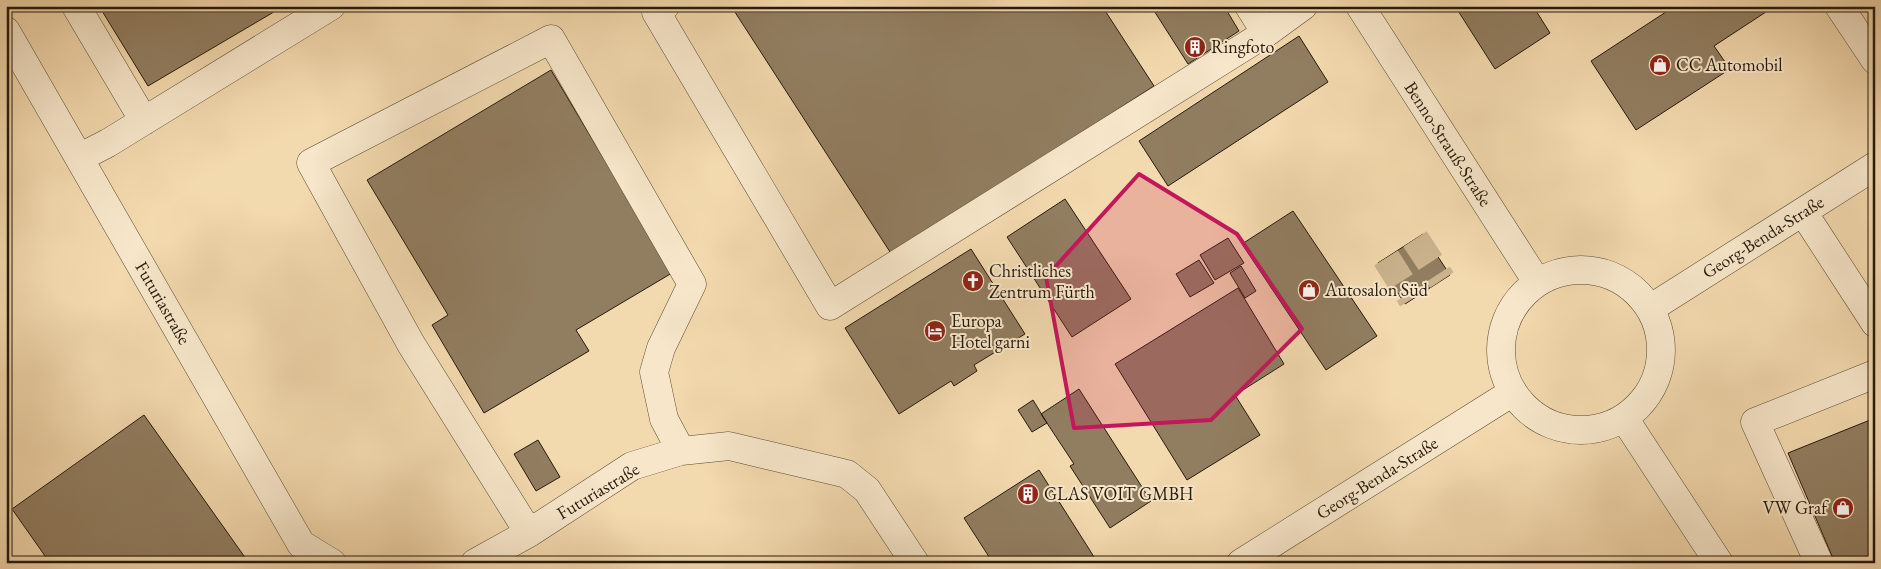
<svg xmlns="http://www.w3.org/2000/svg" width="1881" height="569" font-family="'EB Garamond',serif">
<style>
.building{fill:#917d60;stroke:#261a0b}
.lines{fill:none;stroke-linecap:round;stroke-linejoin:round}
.minor-tunnel{stroke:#cab38d;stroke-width:28;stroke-dasharray:28 14;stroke-linecap:butt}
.minor-casing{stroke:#594a34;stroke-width:29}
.minor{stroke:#f7e6ca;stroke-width:28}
.marked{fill:#c2185b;fill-opacity:0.2;stroke:#c2185b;stroke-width:4;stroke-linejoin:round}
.labels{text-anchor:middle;stroke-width:4;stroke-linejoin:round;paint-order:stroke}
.poi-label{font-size:18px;fill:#261a0b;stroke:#f7e6ca;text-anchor:start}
.street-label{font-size:18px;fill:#261a0b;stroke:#f7e6ca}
</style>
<rect width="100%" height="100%" fill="#f3d9ae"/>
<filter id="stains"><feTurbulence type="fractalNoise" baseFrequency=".004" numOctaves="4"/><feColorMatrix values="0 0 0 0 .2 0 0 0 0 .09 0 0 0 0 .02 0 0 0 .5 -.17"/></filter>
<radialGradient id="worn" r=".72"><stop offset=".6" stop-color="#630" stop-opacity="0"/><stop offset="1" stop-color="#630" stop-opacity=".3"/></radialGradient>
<path class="building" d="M 99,6 L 284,6 L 148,86 Z
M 731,6 L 1102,6 L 1154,86 L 892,255 Z
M 1151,6 L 1224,6 L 1239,31 L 1188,64 Z
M 1455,6 L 1533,6 L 1550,33 L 1495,69 Z
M 1675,6 L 1775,6 L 1714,46 L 1730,69 L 1636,130 L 1591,61 Z
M 1299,36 L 1328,82 L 1168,186 L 1139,141 Z
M 551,70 L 672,273 L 576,330 L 589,351 L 484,413 L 432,325 L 448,315 L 367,180 Z
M 1065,199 L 1131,299 L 1072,337 L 1007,237 Z
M 1293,211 L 1377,336 L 1326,370 L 1242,244 Z
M 1423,234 L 1450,275 L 1405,304 L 1378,263 Z
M 1228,238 L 1244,263 L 1215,280 L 1200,255 Z
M 971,249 L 1025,334 L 974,365 L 977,371 L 954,386 L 951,381 L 899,414 L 845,328 Z
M 1199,260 L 1214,283 L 1190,297 L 1176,274 Z
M 1241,266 L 1256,291 L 1245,298 L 1230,273 Z
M 1238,288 L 1284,364 L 1235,395 L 1260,435 L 1187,480 L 1115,364 Z
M 1079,389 L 1151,501 L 1110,528 L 1070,466 L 1074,464 L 1041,414 Z
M 1033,400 L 1047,423 L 1032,432 L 1018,410 Z
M 144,415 L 249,563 L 50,563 L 12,509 Z
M 1875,418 L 1875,563 L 1835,563 L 1788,453 Z
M 538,440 L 560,477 L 536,491 L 514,454 Z
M 1039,470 L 1096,560 L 1092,563 L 993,563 L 964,518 Z"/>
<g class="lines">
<path class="minor-tunnel" d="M 1415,239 L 1442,280
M 1386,258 L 1412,299"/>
<g class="minor-casing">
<path id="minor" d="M 76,6 L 144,121
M 665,6 L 656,12 L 830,306 L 1266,33
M 1249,6 L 1266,33 L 1303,6
M 1360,6 L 1537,282
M 1839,6 L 1875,60
M 6,31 L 301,544 L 332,563
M 79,158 L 108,143 L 331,6
M 1803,212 L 1875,323
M1501 350a80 80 0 1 1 160 0a80 80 0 1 1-160 0Z
M 1651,308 L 1875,166
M 1624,418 L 1719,563
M 529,533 L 411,344 L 311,163 L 551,39 L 692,284 L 661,348 L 654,372 L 664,419 L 681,451
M 475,563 L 529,533 L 632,466 L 681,451 L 729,446 L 847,474 L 867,490 L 915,563
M 1241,563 L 1513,392
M 1819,563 L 1755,422 L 1875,374"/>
</g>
<use href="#minor" class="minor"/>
</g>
<path class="marked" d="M 1139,174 L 1237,234 L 1302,329 L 1211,420 L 1074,428 L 1046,277 Z"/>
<defs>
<g id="building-disc" transform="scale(1.125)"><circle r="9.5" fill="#8f2418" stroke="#f7e6ca"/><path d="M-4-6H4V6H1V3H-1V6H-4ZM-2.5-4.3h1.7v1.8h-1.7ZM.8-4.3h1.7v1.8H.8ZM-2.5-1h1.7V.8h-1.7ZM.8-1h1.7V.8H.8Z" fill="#fff"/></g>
<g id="shop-disc" transform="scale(1.125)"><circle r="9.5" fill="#8f2418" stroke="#f7e6ca"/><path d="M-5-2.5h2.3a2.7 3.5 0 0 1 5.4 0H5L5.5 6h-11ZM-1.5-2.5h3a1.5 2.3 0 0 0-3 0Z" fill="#fff"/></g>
<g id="church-disc" transform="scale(1.125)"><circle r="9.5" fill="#8f2418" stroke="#f7e6ca"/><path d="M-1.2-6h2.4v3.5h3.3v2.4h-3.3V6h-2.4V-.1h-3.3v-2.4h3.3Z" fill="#fff"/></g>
<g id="hotel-disc" transform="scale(1.125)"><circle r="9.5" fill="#8f2418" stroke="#f7e6ca"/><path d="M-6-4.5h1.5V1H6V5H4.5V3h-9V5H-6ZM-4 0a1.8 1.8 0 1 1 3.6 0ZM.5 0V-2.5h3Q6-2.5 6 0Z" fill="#fff"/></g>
</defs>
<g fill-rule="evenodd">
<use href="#building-disc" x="1195" y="47"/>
<use href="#shop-disc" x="1660" y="65"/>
<use href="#church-disc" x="973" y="281"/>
<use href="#shop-disc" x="1309" y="290"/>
<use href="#hotel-disc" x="935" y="331"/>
<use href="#building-disc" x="1028" y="494"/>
<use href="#shop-disc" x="1843" y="508"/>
</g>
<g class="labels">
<g class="poi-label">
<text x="1211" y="53">Ringfoto</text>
<text x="1676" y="71">CC Automobil</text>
<text x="989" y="277">Christliches<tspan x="989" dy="21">Zentrum Fürth</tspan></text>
<text x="1325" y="296">Autosalon Süd</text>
<text x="951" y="327">Europa<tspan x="951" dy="21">Hotel garni</tspan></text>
<text x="1044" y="500">GLAS VOIT GMBH</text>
<text x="1827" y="514" text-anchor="end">VW Graf</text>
</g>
<g class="street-label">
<text transform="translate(1448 144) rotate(57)" y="6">Benno-Strauß-Straße</text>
<text transform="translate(1763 237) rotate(-32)" y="6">Georg-Benda-Straße</text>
<text transform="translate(163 303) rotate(60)" y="6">Futuriastraße</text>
<text transform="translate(1377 478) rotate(-32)" y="6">Georg-Benda-Straße</text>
<text transform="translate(598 491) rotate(-31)" y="6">Futuriastraße</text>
</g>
</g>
<rect width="1881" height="569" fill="none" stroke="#f3d9ae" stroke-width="25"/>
<rect x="8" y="8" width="1866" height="554" fill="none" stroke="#261a0b" stroke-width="2.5"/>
<rect x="12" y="12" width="1856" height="544" fill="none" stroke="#261a0b"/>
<rect width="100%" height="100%" filter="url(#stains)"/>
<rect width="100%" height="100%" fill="url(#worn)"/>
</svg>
